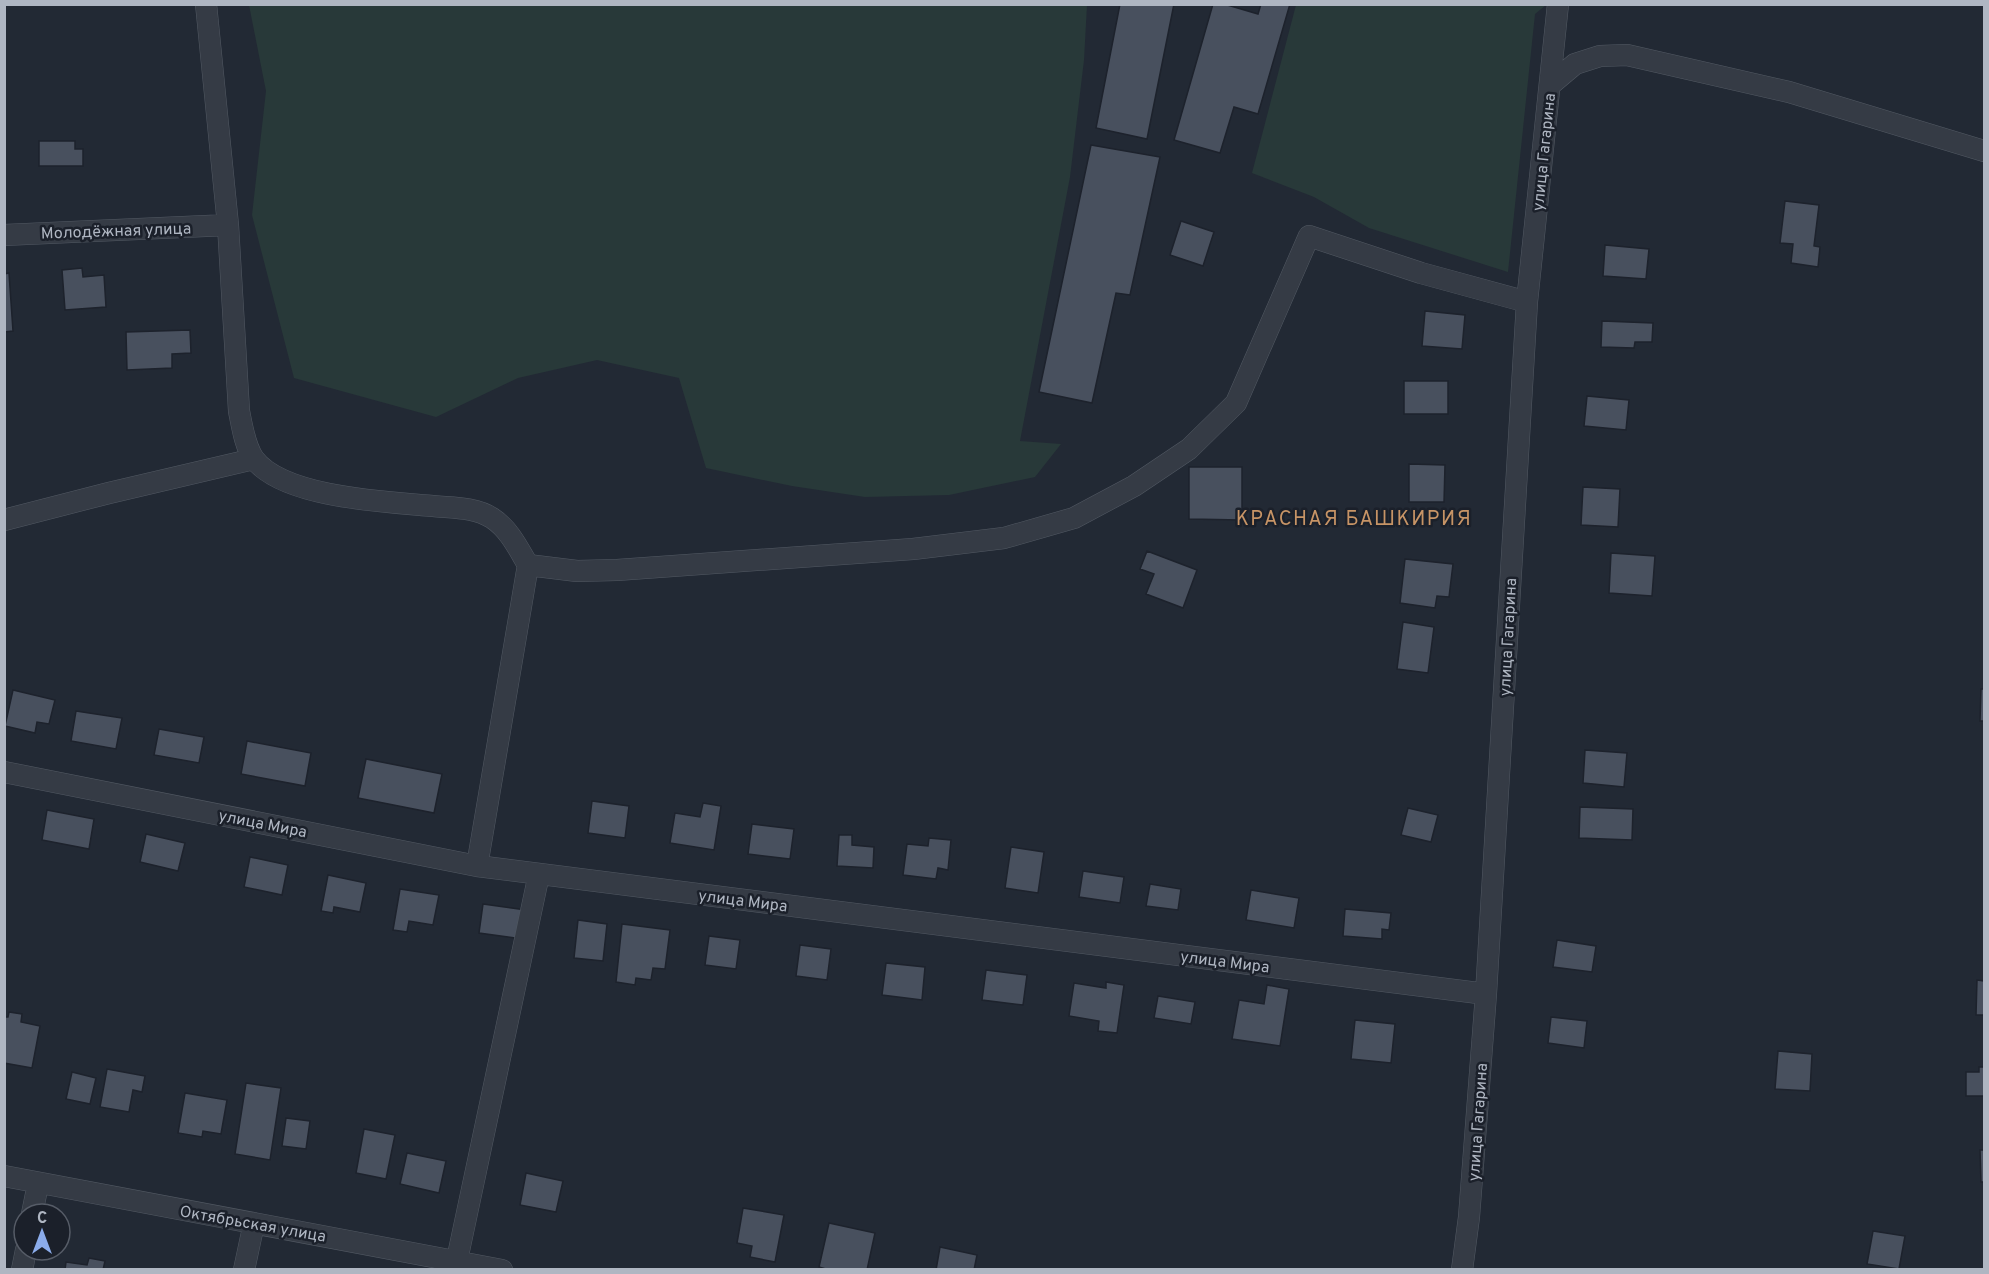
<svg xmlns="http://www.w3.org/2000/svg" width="1989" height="1274" font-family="Overpass,sans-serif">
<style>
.green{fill:#283939}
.building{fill:#48505e;stroke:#1d222c;stroke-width:1.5}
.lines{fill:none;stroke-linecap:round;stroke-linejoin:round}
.minor-casing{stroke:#525963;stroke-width:22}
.minor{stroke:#353b45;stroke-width:21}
.labels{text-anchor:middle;stroke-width:5;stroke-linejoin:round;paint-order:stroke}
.street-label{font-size:16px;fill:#afb6c2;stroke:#1b202a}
.quarter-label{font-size:20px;letter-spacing:1.5px;fill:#c79466;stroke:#1b202a}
</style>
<rect width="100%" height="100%" fill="#222934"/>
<path class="green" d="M 249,5 L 1087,5 L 1084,60 L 1070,177 L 1020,441 L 1061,444 L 1035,477 L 949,495 L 865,497 L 792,486 L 706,468 L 679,378 L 597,360 L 518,378 L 436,417 L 294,378 L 252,215 L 266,91 Z
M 1296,5 L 1546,5 L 1535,14 L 1508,272 L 1369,228 L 1314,197 L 1252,173 Z"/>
<path class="building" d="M 1120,4 L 1174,4 L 1147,139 L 1096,128 Z
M 1213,4 L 1224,4 L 1258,14 L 1261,4 L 1290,4 L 1258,114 L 1234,107 L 1220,153 L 1174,140 Z
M 39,141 L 75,141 L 75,149 L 83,149 L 83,166 L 39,166 Z
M 1091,145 L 1160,157 L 1130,295 L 1116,293 L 1092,403 L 1039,392 Z
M 1785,201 L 1819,205 L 1814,246 L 1820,247 L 1818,267 L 1791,263 L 1793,244 L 1780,243 Z
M 1181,221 L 1214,232 L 1203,266 L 1170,255 Z
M 1605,245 L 1649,249 L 1646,279 L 1603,276 Z
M 82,268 L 83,277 L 104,275 L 106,307 L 65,310 L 62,270 Z
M 9,273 L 13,331 L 4,332 L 4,274 Z
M 1425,311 L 1465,315 L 1462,349 L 1422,346 Z
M 1602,321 L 1653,323 L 1652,342 L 1635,342 L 1634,348 L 1601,347 Z
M 190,330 L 191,353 L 172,354 L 172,368 L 127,370 L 126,332 Z
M 1404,381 L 1448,381 L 1448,414 L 1404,414 Z
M 1587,396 L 1629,400 L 1626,430 L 1584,426 Z
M 1409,464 L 1445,465 L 1444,502 L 1409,502 Z
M 1189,467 L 1242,467 L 1242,520 L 1189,519 Z
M 1583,487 L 1620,489 L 1618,527 L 1581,525 Z
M 1147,551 L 1197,570 L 1183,608 L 1146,594 L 1154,574 L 1140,569 Z
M 1611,553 L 1655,556 L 1652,596 L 1609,593 Z
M 1405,559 L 1453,564 L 1449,597 L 1437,596 L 1435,608 L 1400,603 Z
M 1403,622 L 1434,627 L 1428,673 L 1397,669 Z
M 1981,689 L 1984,689 L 1984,721 L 1980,721 Z
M 13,690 L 55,700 L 49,724 L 37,722 L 35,733 L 5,726 Z
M 76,711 L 122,718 L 116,749 L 71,741 Z
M 159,729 L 204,737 L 199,763 L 154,755 Z
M 247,741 L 311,753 L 305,786 L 241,774 Z
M 1585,750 L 1627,753 L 1624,787 L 1583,783 Z
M 366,759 L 442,774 L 434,813 L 358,798 Z
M 592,801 L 629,806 L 625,838 L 588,833 Z
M 703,803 L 721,806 L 714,850 L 670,843 L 675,813 L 700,817 Z
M 1580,807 L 1633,809 L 1632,840 L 1579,838 Z
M 1408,808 L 1438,815 L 1431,842 L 1401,835 Z
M 47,810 L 94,819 L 89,849 L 42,840 Z
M 752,824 L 794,829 L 790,859 L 748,854 Z
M 146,834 L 185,843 L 178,871 L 140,862 Z
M 839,835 L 852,835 L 852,845 L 874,847 L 873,868 L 837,866 Z
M 929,838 L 951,840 L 948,870 L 938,868 L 936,879 L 903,875 L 907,844 L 928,846 Z
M 1011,847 L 1044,852 L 1038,893 L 1005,888 Z
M 250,857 L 288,865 L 282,895 L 244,887 Z
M 1083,871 L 1124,877 L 1120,903 L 1079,897 Z
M 328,875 L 366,883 L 360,912 L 334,907 L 333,913 L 321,911 Z
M 1150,884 L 1181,889 L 1178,910 L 1146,906 Z
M 400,889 L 439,895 L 433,925 L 409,921 L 407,932 L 393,930 Z
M 1251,890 L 1299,898 L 1294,928 L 1246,920 Z
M 483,904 L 526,910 L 523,939 L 479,933 Z
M 1345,909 L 1391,913 L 1389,930 L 1382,929 L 1382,939 L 1343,936 Z
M 578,920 L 607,924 L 603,961 L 574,958 Z
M 622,924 L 670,930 L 665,969 L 653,968 L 651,980 L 636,978 L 635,985 L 616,982 Z
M 709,936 L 740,940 L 736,969 L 705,965 Z
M 1557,940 L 1596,946 L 1592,972 L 1553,967 Z
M 800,945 L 831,949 L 827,980 L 796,976 Z
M 886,963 L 925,967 L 922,1000 L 882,995 Z
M 986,970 L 1027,975 L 1023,1005 L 982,1000 Z
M 1977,980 L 1984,981 L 1984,1015 L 1976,1015 Z
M 1106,982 L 1124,985 L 1117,1033 L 1098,1031 L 1099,1021 L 1069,1016 L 1074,983 L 1106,988 Z
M 1267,985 L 1289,989 L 1280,1046 L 1232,1039 L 1239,1000 L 1264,1004 Z
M 1158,996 L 1195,1002 L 1191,1024 L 1154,1018 Z
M 9,1012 L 22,1014 L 21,1022 L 40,1026 L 32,1068 L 4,1063 L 4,1017 L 8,1017 Z
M 1551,1017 L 1587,1021 L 1584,1048 L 1548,1043 Z
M 1355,1020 L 1395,1024 L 1391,1063 L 1351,1059 Z
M 1778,1051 L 1812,1054 L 1810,1091 L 1775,1089 Z
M 1979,1067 L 1984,1067 L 1984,1096 L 1966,1096 L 1966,1072 L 1979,1072 Z
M 107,1069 L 145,1076 L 142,1092 L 133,1090 L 129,1112 L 100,1107 Z
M 72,1072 L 96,1078 L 90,1104 L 66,1099 Z
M 246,1083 L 281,1088 L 270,1160 L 235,1154 Z
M 185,1093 L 227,1100 L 221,1134 L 203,1131 L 202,1137 L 178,1133 Z
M 286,1118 L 310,1121 L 306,1149 L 282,1146 Z
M 364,1129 L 395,1135 L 386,1179 L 356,1173 Z
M 1980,1150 L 1984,1150 L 1984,1182 L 1981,1182 Z
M 407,1153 L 446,1161 L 439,1193 L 400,1184 Z
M 526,1173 L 563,1181 L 556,1212 L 520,1205 Z
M 743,1208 L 784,1215 L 775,1262 L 750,1257 L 752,1246 L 737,1243 Z
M 829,1223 L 875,1233 L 867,1270 L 829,1270 L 819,1267 Z
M 1873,1231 L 1905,1236 L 1899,1269 L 1867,1264 Z
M 940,1247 L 977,1255 L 974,1270 L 936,1270 Z
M 89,1258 L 105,1261 L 103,1270 L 65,1270 L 66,1262 L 87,1265 Z"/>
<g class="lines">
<g class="minor-casing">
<path id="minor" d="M 206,4 L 228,225 L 239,411 C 242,426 245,447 254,459 C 284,498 388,502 433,506 C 452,508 475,507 492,518 C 509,529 518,548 528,565 L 477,866
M 1550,85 L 1575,64 L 1600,56 L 1627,55 L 1789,92 L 1984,151
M 4,235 L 228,225
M 4,520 L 109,493 L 254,459
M 528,565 L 577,571 L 617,570 L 913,549 L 1004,538 L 1074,518 L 1134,486 L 1189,449 L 1236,403 L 1309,236 L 1421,273 L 1527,302
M 4,772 L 477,866 L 1486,994
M 4,1176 L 502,1270
M 32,1214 L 38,1184
M 457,1260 L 539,874
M 22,1270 L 26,1250
M 244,1270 L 254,1223
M 1462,1270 L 1469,1217 L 1486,994 L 1527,302 L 1558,4"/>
</g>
<use href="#minor" class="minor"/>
</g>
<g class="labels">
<g class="street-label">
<text transform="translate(1543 152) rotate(-84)" y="6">улица Гагарина</text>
<text transform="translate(116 230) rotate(-2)" y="6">Молодёжная улица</text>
<text transform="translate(1507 637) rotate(-87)" y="6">улица Гагарина</text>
<text transform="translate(263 823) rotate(11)" y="6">улица Мира</text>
<text transform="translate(743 900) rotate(7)" y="6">улица Мира</text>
<text transform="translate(1225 961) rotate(7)" y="6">улица Мира</text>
<text transform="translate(1477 1122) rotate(-86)" y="6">улица Гагарина</text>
<text transform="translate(253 1223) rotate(10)" y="6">Октябрьская улица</text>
</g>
<g class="quarter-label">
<text x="1354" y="525">КРАСНАЯ БАШКИРИЯ</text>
</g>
</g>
<rect width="1989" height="1274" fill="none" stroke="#afb6c2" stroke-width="12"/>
<g transform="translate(42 1232)"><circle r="28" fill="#1b202a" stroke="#565c67" stroke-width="1.5"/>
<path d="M0-4.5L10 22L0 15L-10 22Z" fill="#8baceb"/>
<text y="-9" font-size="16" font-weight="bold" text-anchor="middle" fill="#afb6c2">С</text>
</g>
</svg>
